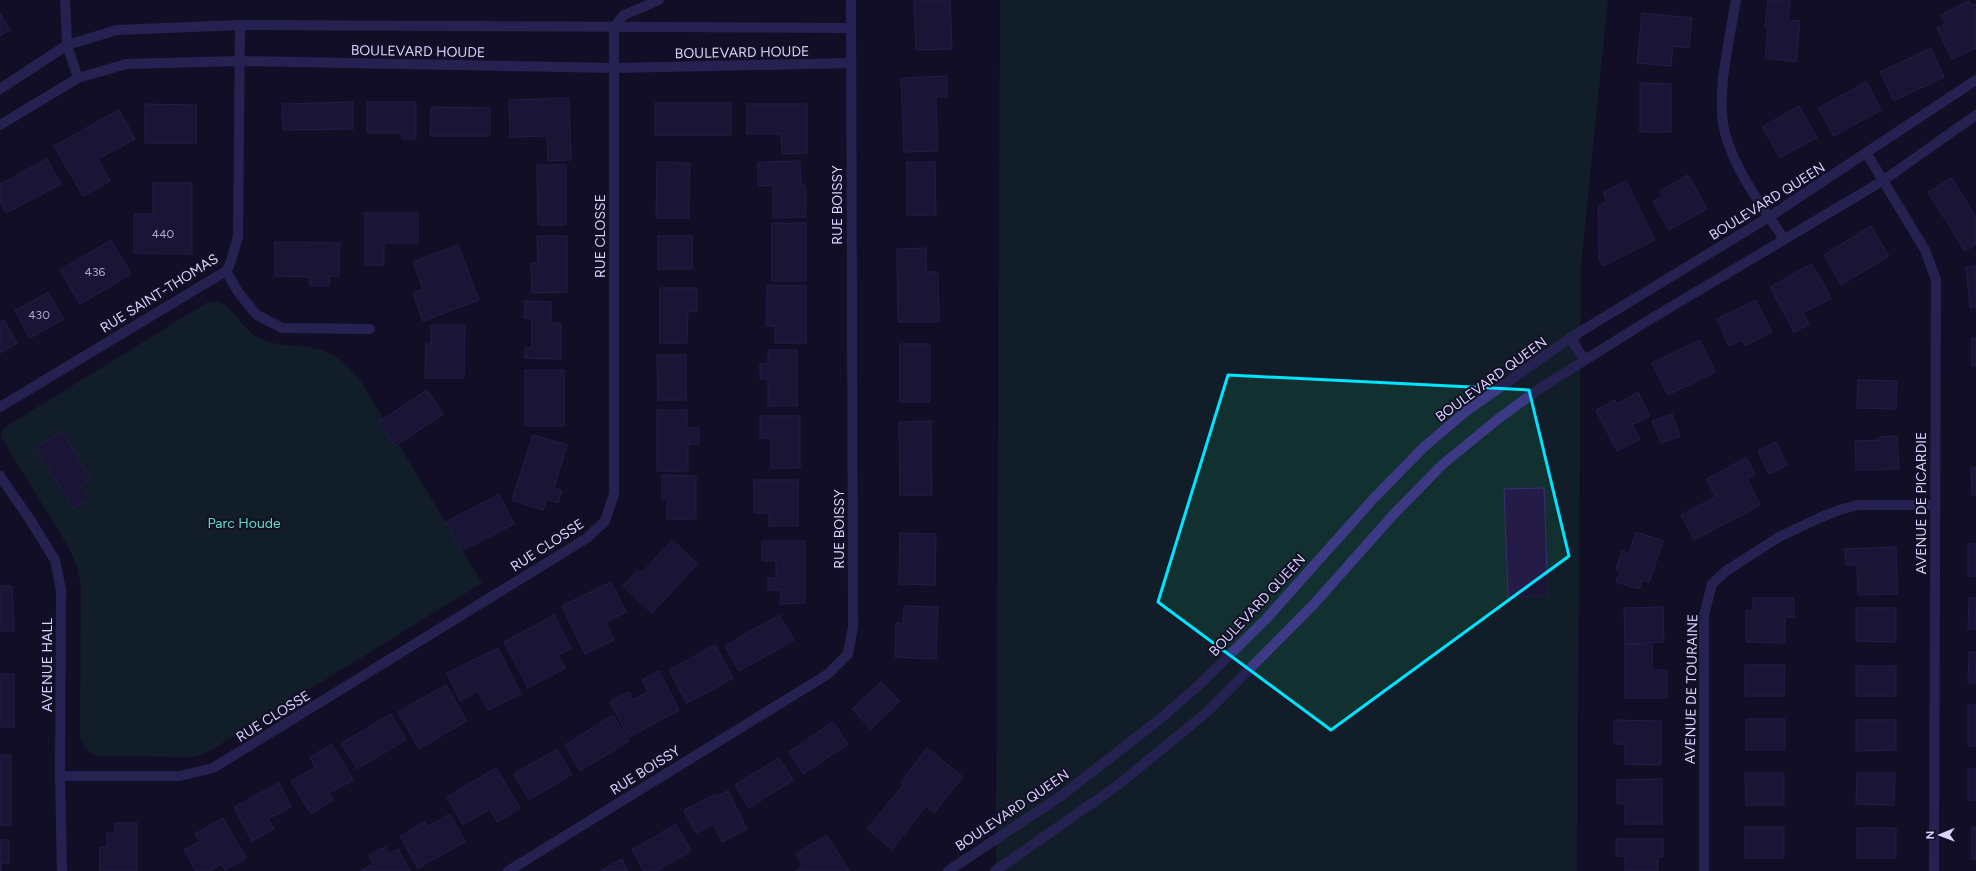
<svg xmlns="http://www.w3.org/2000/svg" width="1976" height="871" font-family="Figtree,sans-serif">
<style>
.green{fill:#12302f}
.building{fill:#241b47;stroke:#3b2d73}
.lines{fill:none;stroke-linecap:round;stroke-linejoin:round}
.minor{stroke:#3d3a85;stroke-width:10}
.marked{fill:none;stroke:#00e5ff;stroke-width:3;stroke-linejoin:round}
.labels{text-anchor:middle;stroke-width:4;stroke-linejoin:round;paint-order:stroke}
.number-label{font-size:12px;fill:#aca6d1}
.street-label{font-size:14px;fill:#d9d4ff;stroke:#130f26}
.park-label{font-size:14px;fill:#5fe0c0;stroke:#130f26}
</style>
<rect width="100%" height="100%" fill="#130f26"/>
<path class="green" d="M 1000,0 L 1608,0 L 1581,265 L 1577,871 L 996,871 Z
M 208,302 C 212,302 217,302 220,303 C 235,309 243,330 259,338 C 276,347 295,344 313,348 C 335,352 349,366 362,383 L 482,583 L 211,750 L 196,757 L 98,756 C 87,752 83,747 80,737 L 81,587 L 77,566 L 68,546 L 1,437 L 1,433 L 4,428 Z"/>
<path class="building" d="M 914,0 L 950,0 L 952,49 L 916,50 Z
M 1768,0 L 1790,0 L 1788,20 L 1800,21 L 1796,62 L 1765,58 L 1768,27 L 1765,27 Z
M 1969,1 L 1971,6 L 1976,4 L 1976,48 L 1952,59 L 1937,28 L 1945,24 L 1941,15 Z
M 0,13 L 10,30 L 0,36 Z
M 1642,13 L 1692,18 L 1689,48 L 1673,46 L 1671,66 L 1637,63 Z
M 1931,48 L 1944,77 L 1894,101 L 1880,72 Z
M 947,76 L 947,97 L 936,97 L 938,151 L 904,152 L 901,78 Z
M 1866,82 L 1881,110 L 1834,136 L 1818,108 Z
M 1640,83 L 1671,84 L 1671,132 L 1640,132 Z
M 569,98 L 571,160 L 548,161 L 547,136 L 510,137 L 509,100 Z
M 353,102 L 353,129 L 283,130 L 282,104 Z
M 367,102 L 416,102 L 416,139 L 402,139 L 402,133 L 367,133 Z
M 655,103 L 731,103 L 731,135 L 655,135 Z
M 145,104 L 196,105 L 196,143 L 145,143 Z
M 747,104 L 807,104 L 807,153 L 782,154 L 781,134 L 747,134 Z
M 1799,106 L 1817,137 L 1780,158 L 1762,127 Z
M 431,107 L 490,108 L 490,136 L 430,136 Z
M 119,110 L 135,139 L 98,159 L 110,181 L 83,196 L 54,146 Z
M 47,159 L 61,184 L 6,213 L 0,201 L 0,184 Z
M 800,161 L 801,185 L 805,185 L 806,217 L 773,218 L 773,185 L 758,186 L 758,162 Z
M 657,162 L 690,163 L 689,218 L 656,218 Z
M 907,162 L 935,162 L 936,215 L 907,215 Z
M 537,165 L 566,165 L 566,225 L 538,225 Z
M 1688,175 L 1707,209 L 1669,230 L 1653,202 L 1663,196 L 1660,191 Z
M 1952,178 L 1976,217 L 1976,244 L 1965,251 L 1928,192 Z
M 1626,181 L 1655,240 L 1605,265 L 1602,265 L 1599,260 L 1598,206 L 1607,202 L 1603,193 Z
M 153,183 L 192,183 L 192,254 L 134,253 L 134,214 L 153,214 Z
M 365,213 L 418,213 L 418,243 L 384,243 L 384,265 L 365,265 Z
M 772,223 L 806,223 L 806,281 L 772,281 Z
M 1871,226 L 1889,256 L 1841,285 L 1824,255 Z
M 537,236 L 567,236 L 567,292 L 532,293 L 531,263 L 538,263 Z
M 658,236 L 692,236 L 692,269 L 658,269 Z
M 111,240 L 131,274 L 80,304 L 60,270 Z
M 275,242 L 340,243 L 339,276 L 330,276 L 329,286 L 310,286 L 310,277 L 275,276 Z
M 458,245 L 479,300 L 423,321 L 413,293 L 423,289 L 413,262 Z
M 926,248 L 926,272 L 938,272 L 939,322 L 898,322 L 897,249 Z
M 1812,264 L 1831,298 L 1803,313 L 1809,324 L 1794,332 L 1770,287 Z
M 1976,266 L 1976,307 L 1970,308 L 1966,267 Z
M 767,285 L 806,286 L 806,343 L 775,343 L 775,326 L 766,326 Z
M 660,288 L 697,288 L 697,311 L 688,311 L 687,343 L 660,343 Z
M 48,292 L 64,319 L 30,338 L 15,311 Z
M 1756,300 L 1772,332 L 1745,345 L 1742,340 L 1729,346 L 1717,319 Z
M 525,301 L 551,302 L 551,323 L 561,323 L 561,359 L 525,358 L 525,348 L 532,348 L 532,318 L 524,318 Z
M 4,320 L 17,343 L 0,353 L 0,322 Z
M 431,325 L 465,325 L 464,378 L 425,378 L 426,344 L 431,344 Z
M 1972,338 L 1976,338 L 1976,366 L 1972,366 Z
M 1700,340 L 1715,372 L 1668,395 L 1652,363 Z
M 900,344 L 930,344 L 930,402 L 900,402 Z
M 768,350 L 797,350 L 797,406 L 768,406 L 768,379 L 760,379 L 760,364 L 768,364 Z
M 657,355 L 686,355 L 686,400 L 658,400 Z
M 525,370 L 564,370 L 564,426 L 525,426 Z
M 1858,380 L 1897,381 L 1896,409 L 1857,408 Z
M 427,390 L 443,414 L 395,446 L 379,422 Z
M 1638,392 L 1650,416 L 1632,425 L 1640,439 L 1617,451 L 1596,410 L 1615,400 L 1617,404 Z
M 657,410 L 687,410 L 687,428 L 699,428 L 699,444 L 688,444 L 688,471 L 657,471 Z
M 1672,414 L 1680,436 L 1661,443 L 1652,421 Z
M 760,416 L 800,416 L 800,468 L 771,468 L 771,438 L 760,438 Z
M 931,421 L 932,495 L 900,495 L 899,422 Z
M 62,431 L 91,479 L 81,486 L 89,499 L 73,509 L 36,448 Z
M 533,435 L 567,445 L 554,488 L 562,491 L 558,503 L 547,499 L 543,510 L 512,500 Z
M 1897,436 L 1899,469 L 1856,470 L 1855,441 L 1880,440 L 1880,437 Z
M 1776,442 L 1787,465 L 1769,474 L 1758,451 Z
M 1746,458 L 1755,475 L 1747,479 L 1760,505 L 1694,540 L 1681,515 L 1716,497 L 1706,479 Z
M 1971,467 L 1976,467 L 1976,495 L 1972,495 Z
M 662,475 L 696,476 L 696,519 L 667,519 L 667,499 L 662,499 Z
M 754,480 L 798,480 L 798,526 L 769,526 L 769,513 L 754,513 Z
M 1544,488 L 1548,596 L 1508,597 L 1504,489 Z
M 499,494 L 514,524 L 461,551 L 446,522 Z
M 1636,532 L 1663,541 L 1649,582 L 1642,580 L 1639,589 L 1616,582 L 1620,571 L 1616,569 L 1622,551 L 1629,554 Z
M 900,533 L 936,534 L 935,585 L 899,584 Z
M 672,540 L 697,564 L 652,613 L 623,586 L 638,570 L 642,573 Z
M 762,541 L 805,541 L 805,603 L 780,604 L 781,590 L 768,590 L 768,578 L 776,578 L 776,561 L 762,561 Z
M 1968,544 L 1976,544 L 1976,576 L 1968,576 Z
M 1896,547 L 1898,594 L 1858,595 L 1857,565 L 1846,565 L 1845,549 Z
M 611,582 L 626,612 L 606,622 L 614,640 L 585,654 L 562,606 Z
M 0,586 L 12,586 L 14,631 L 0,631 Z
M 1753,598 L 1794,598 L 1794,617 L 1785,617 L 1785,643 L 1746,642 L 1746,611 L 1753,611 Z
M 1969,598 L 1976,598 L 1976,629 L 1968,629 Z
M 904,606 L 938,607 L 936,659 L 895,657 L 896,623 L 903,623 Z
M 1663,607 L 1664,642 L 1625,644 L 1624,608 Z
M 1856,608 L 1896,608 L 1896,642 L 1856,641 Z
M 554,615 L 571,648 L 558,655 L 565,668 L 528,688 L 504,642 Z
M 779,615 L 794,640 L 739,671 L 725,646 Z
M 1625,644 L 1652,645 L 1652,670 L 1667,670 L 1667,698 L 1625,698 Z
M 715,645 L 733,678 L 687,703 L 669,670 Z
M 498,648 L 521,694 L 488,710 L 478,691 L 460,701 L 447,673 Z
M 1969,652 L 1976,652 L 1976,683 L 1968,683 Z
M 1745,665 L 1785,665 L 1784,696 L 1745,696 Z
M 1856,666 L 1896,666 L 1896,696 L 1856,696 Z
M 659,671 L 679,710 L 629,737 L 610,702 L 629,692 L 633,700 L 648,692 L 642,680 Z
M 0,674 L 14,674 L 14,727 L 0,727 Z
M 881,682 L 900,701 L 871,729 L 852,709 Z
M 446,685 L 467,721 L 419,749 L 398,712 Z
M 1968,705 L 1976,705 L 1976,746 L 1968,746 Z
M 391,714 L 406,740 L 357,769 L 341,743 Z
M 613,715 L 629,741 L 580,771 L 565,745 Z
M 1746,719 L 1785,719 L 1785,750 L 1746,750 Z
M 1614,720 L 1661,721 L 1661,765 L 1625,764 L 1625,744 L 1614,744 Z
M 1856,720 L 1896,720 L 1896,750 L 1856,751 Z
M 833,722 L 848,744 L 803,774 L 789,752 Z
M 332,744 L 353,780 L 329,793 L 333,800 L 311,814 L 291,781 L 315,767 L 310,757 Z
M 927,748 L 963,777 L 934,813 L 926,806 L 892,849 L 867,829 L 904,784 L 901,782 Z
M 557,749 L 572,774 L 529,800 L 514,774 Z
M 0,755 L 11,755 L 11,825 L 0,825 Z
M 779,758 L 793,780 L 749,808 L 735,785 Z
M 496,768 L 520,808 L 497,822 L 490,809 L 463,825 L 447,797 Z
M 1968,769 L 1976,769 L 1976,800 L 1968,800 Z
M 1745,773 L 1784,773 L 1784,805 L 1746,805 Z
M 1857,773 L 1895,773 L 1894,805 L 1856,804 Z
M 1662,779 L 1662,824 L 1625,824 L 1625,804 L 1617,803 L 1617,780 Z
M 279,783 L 291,807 L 268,819 L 274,829 L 252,841 L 234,807 Z
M 728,791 L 747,829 L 722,842 L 713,824 L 696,833 L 684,810 L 715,794 L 716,797 Z
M 450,814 L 465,842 L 418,868 L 400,836 L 425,822 L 427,827 Z
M 223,818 L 246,858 L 225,870 L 221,864 L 209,871 L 196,871 L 184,850 L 199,842 L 195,834 Z
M 115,823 L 137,823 L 137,871 L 100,871 L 100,847 L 107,848 L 107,833 L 115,833 Z
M 676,824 L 691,851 L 656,871 L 644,871 L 632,850 Z
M 1745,827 L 1784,827 L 1784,858 L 1745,858 Z
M 1972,827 L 1976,827 L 1976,859 L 1972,859 Z
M 1857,828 L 1896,828 L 1896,858 L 1857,858 Z
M 827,835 L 849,871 L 795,871 L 803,866 L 796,854 Z
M 1616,839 L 1663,839 L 1663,857 L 1658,857 L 1658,871 L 1625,871 L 1625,856 L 1616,856 Z
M 0,840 L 9,840 L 9,863 L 1,863 L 1,871 Z
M 385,847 L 389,854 L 398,849 L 410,871 L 360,871 L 373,864 L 369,855 Z
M 622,859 L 628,871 L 600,871 Z"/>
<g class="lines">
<path class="minor" d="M 65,0 L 67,45 L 78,78
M 1736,0 C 1730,37 1715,98 1725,133 C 1735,171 1762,206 1784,239
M 614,27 L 624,15 L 659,0
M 0,89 L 67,45 L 117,30 L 240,25 L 850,28
M 0,125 L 78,78 L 126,64 L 239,61 L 615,68 L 851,63
M 1867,154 L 1925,250 L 1936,280 L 1934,871
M 226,271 L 238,292 L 257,315 L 282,328 L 370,329
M 1570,338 L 1585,360
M 0,407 L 226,271 L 230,264 L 238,237 L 240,25
M 0,476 L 29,518 L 55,560 L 61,590 L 60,776 L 62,871
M 60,776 L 180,776 L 213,768 L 587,538 L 605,521 L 614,494 L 614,27
M 508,871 L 828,674 L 848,654 L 853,627 L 851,0
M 948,871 L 1061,796 L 1160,719 L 1198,686 L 1267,618 L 1374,498 L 1424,447 L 1465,412 L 1570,338 L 1769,217 L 1976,80
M 995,871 L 1118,785 L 1207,712 L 1314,604 L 1393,515 L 1443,464 L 1498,419 L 1539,389 L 1644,323 L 1884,180 L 1976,115
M 1704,871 L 1704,615 L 1712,584 L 1726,571 L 1779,537 L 1819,518 L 1839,510 L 1858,505 L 1935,505"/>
</g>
<path d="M0 0H1976V871H0ZM 1228,375 L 1529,390 L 1569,556 L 1331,730 L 1158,602 Z" fill="#130f26" fill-opacity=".55" fill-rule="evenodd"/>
<path class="marked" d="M 1228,375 L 1529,390 L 1569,556 L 1331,730 L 1158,602 Z"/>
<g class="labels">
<g class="number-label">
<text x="163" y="238">440</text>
<text x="95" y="276">436</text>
<text x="39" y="319">430</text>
</g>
<g class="street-label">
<text transform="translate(418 51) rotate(1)" y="5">BOULEVARD HOUDE</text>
<text transform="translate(742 52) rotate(-1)" y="5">BOULEVARD HOUDE</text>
<text transform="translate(1767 201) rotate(-32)" y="5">BOULEVARD QUEEN</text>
<text transform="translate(837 205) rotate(-90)" y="5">RUE BOISSY</text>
<text transform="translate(600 236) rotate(-90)" y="5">RUE CLOSSE</text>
<text transform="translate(159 293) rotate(-32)" y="5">RUE SAINT-THOMAS</text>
<text transform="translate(1491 379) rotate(-36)" y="5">BOULEVARD QUEEN</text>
<text transform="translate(1921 503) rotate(-90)" y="5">AVENUE DE PICARDIE</text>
<text transform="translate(839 529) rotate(-90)" y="5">RUE BOISSY</text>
<text transform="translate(547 545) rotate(-33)" y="5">RUE CLOSSE</text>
<text transform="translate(1257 605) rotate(-47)" y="5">BOULEVARD QUEEN</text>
<text transform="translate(47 665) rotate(-90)" y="5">AVENUE HALL</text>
<text transform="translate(1691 689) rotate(-89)" y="5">AVENUE DE TOURAINE</text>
<text transform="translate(273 716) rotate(-32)" y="5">RUE CLOSSE</text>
<text transform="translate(645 770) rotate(-32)" y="5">RUE BOISSY</text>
<text transform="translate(1012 810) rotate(-34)" y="5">BOULEVARD QUEEN</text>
</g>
<g class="park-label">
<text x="244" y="528">Parc Houde</text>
</g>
</g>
<g transform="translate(1940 835) rotate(269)" stroke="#130f26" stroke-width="3" paint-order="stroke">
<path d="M0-3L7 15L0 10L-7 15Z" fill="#d9d4ff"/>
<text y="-6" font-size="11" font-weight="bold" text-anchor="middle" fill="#d9d4ff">N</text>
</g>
</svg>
